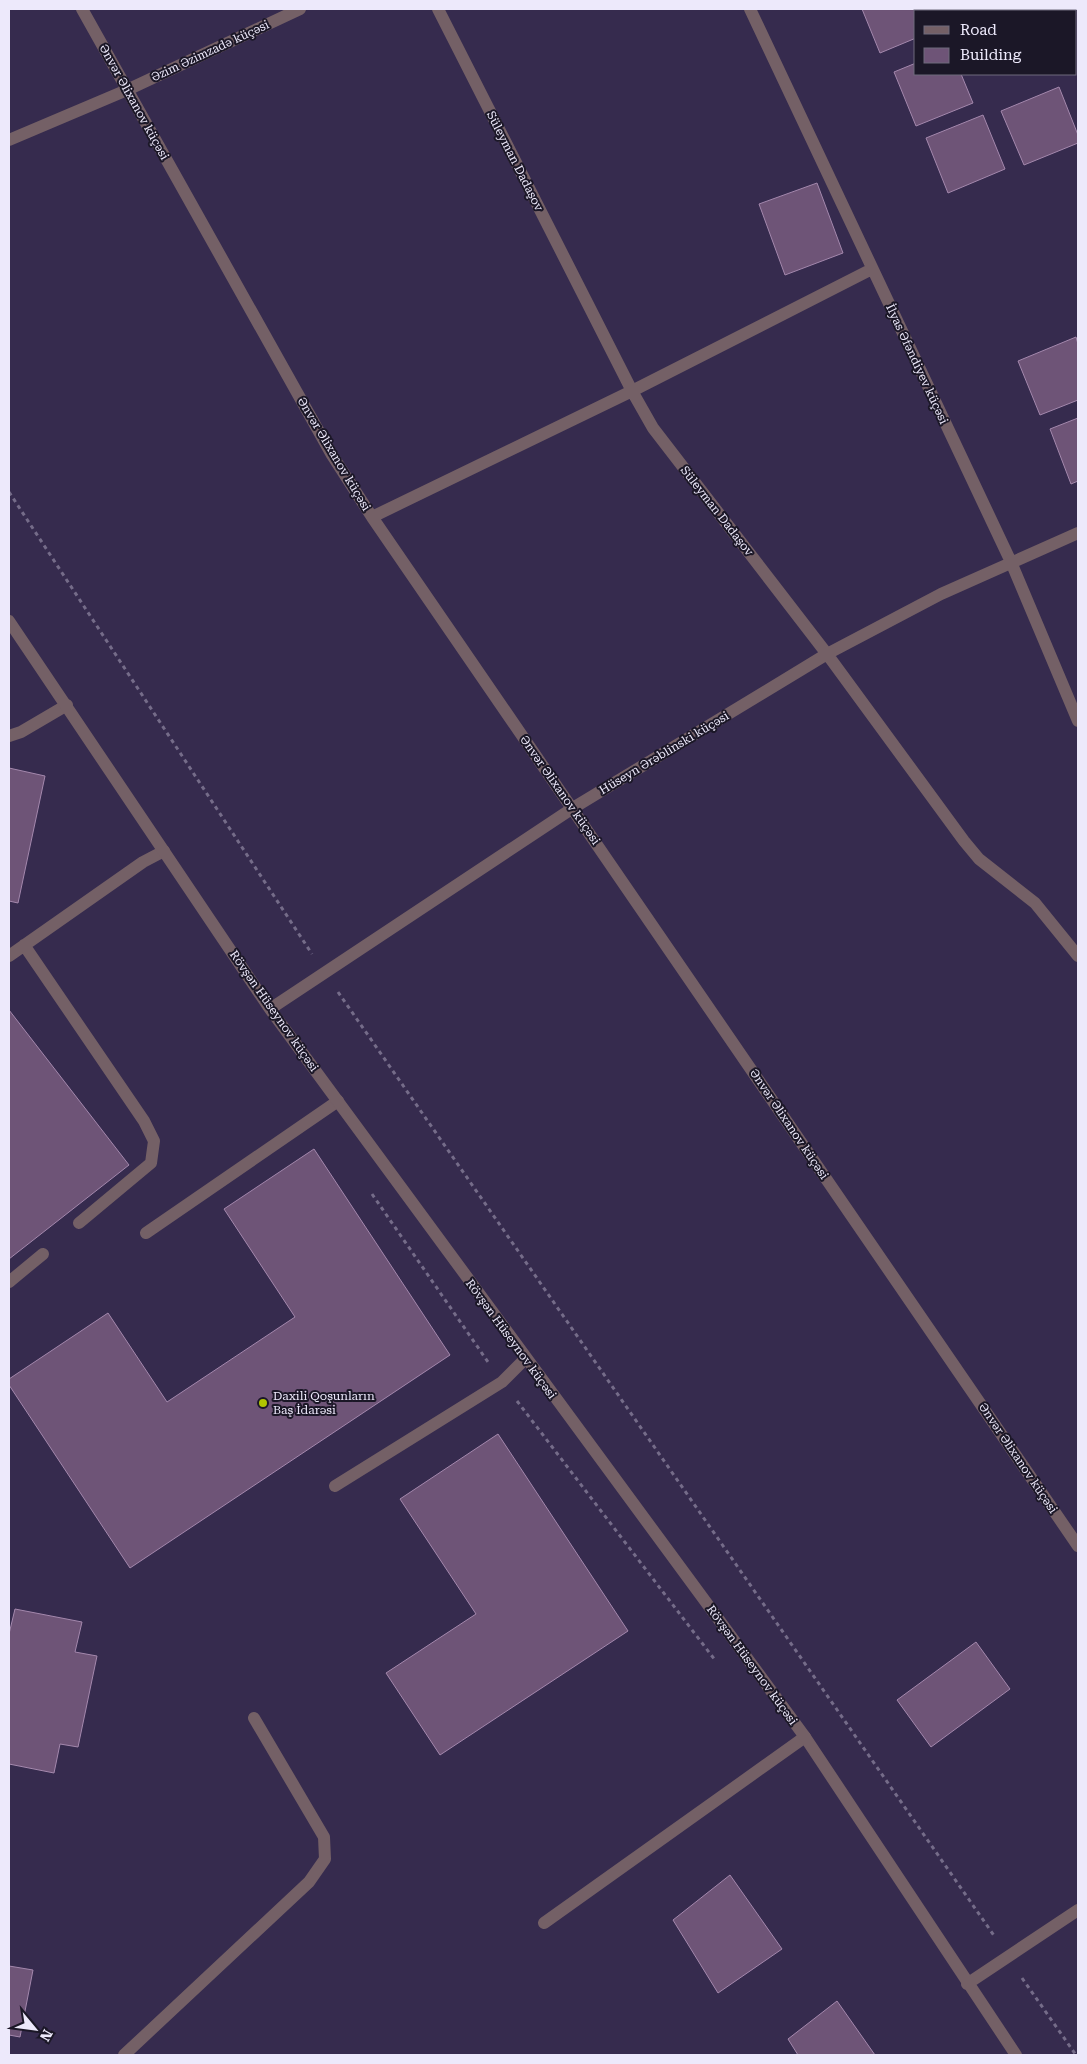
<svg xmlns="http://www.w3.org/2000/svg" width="1087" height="2064" font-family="'Roboto Serif',serif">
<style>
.building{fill:#6e5477;stroke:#a488ad}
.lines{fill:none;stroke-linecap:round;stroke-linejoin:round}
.path{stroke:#756c89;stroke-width:3;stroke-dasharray:4 4;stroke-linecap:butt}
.lane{stroke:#746066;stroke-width:12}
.street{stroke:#746066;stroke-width:12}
.poi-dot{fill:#b0c500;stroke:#1b1727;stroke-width:2}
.labels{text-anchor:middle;stroke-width:4;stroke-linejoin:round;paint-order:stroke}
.street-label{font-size:12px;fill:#ede9fb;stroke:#1b1727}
.poi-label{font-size:12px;fill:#ede9fb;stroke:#1b1727;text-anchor:start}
</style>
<rect width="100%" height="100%" fill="#362b4e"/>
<path class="building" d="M 862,9 L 929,9 L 930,11 L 916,11 L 916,38 L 880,53 Z
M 950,9 L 988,9 L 982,11 L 951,11 Z
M 916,63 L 916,74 L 961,74 L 973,103 L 916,126 L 894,72 Z
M 1059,87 L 1078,135 L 1078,143 L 1024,165 L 1001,111 Z
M 983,115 L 1005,169 L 948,193 L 926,138 Z
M 817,183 L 843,253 L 785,275 L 759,204 Z
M 1076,337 L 1078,344 L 1078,400 L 1040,415 L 1018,361 Z
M 1078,418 L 1078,481 L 1071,484 L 1050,429 Z
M 9,768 L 45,776 L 18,903 L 9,901 Z
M 9,1010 L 129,1165 L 9,1259 Z
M 314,1149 L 450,1355 L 130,1568 L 9,1385 L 9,1379 L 108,1313 L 167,1402 L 295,1317 L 224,1209 Z
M 498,1434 L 628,1631 L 440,1755 L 386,1673 L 476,1614 L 400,1499 Z
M 15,1609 L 82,1622 L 75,1652 L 97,1656 L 78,1747 L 60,1744 L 54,1773 L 9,1764 L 9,1634 Z
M 976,1642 L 1010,1689 L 931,1747 L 897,1700 Z
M 730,1875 L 782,1949 L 718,1993 L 673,1920 Z
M 9,1966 L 33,1970 L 20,2037 L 9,2035 Z
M 837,2001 L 875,2055 L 798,2055 L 788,2039 Z"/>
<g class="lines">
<path class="path" d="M 9,492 L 312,954
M 338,992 L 995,1937
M 372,1194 L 488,1362
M 517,1401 L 715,1660
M 1022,1978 L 1076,2055"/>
<path class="lane" d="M 9,736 L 21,732 L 67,705
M 24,945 L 144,1121 L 154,1141 L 151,1163 L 79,1223
M 9,956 L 143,862 L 164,851
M 146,1233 L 338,1101
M 9,1282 L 43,1254
M 335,1486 L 502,1382 L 525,1359
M 544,1923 L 805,1737"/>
<path class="street" d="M 82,9 L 332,455 L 372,517 L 1078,1546
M 438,9 L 632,391 L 653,428 L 827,654 L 964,841 L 979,859 L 1035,903 L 1078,956
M 750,9 L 1011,562 L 1078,721
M 9,140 L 127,90 L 300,9
M 372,517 L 632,391 L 872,269
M 9,621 L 270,1009 L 805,1737 L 1016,2055
M 270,1009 L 573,808 L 827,654 L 941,594 L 1078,533
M 967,1984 L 1078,1910
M 124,2055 L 309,1882 L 325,1859 L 324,1837 L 254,1718"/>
</g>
<circle class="poi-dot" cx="263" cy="1403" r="5"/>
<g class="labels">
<g class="street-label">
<text transform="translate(210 51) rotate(-25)" y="4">Əzim Əzimzadə küçəsi</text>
<text transform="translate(134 102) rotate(61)" y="4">Ənvər Əlixanov küçəsi</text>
<text transform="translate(515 161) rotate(63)" y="4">Süleyman Dadaşov</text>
<text transform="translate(917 364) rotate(65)" y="4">İlyas Əfəndiyev küçəsi</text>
<text transform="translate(334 454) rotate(59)" y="4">Ənvər Əlixanov küçəsi</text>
<text transform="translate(717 511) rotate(52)" y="4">Süleyman Dadaşov</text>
<text transform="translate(664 753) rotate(-31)" y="4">Hüseyn Ərəblinski küçəsi</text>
<text transform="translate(560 790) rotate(55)" y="4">Ənvər Əlixanov küçəsi</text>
<text transform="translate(274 1011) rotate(55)" y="4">Rövşən Hüseynov küçəsi</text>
<text transform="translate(789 1124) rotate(56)" y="4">Ənvər Əlixanov küçəsi</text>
<text transform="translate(511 1339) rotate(54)" y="4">Rövşən Hüseynov küçəsi</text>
<text transform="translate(1018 1458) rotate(56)" y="4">Ənvər Əlixanov küçəsi</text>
<text transform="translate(752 1665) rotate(54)" y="4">Rövşən Hüseynov küçəsi</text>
</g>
<g class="poi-label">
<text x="273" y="1400">Daxili Qoşunların<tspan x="273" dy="14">Baş İdarəsi</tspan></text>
</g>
</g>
<rect width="1087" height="2064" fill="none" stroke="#ede9fb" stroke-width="20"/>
<rect x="914" y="10" width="162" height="65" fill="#1b1727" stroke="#6f6b7c"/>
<rect x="924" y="26" width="25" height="8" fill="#746066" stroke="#6f6b7c"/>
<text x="960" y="35" font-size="15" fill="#ede9fb">Road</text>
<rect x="924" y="48" width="25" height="15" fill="#6e5477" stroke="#6f6b7c"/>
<text x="960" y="60" font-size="15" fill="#ede9fb">Building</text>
<g transform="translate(35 2029) rotate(119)" stroke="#1b1727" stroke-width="4" paint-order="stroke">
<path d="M0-4L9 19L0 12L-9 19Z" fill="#ede9fb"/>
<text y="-8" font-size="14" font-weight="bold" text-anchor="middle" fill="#ede9fb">N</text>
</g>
</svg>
